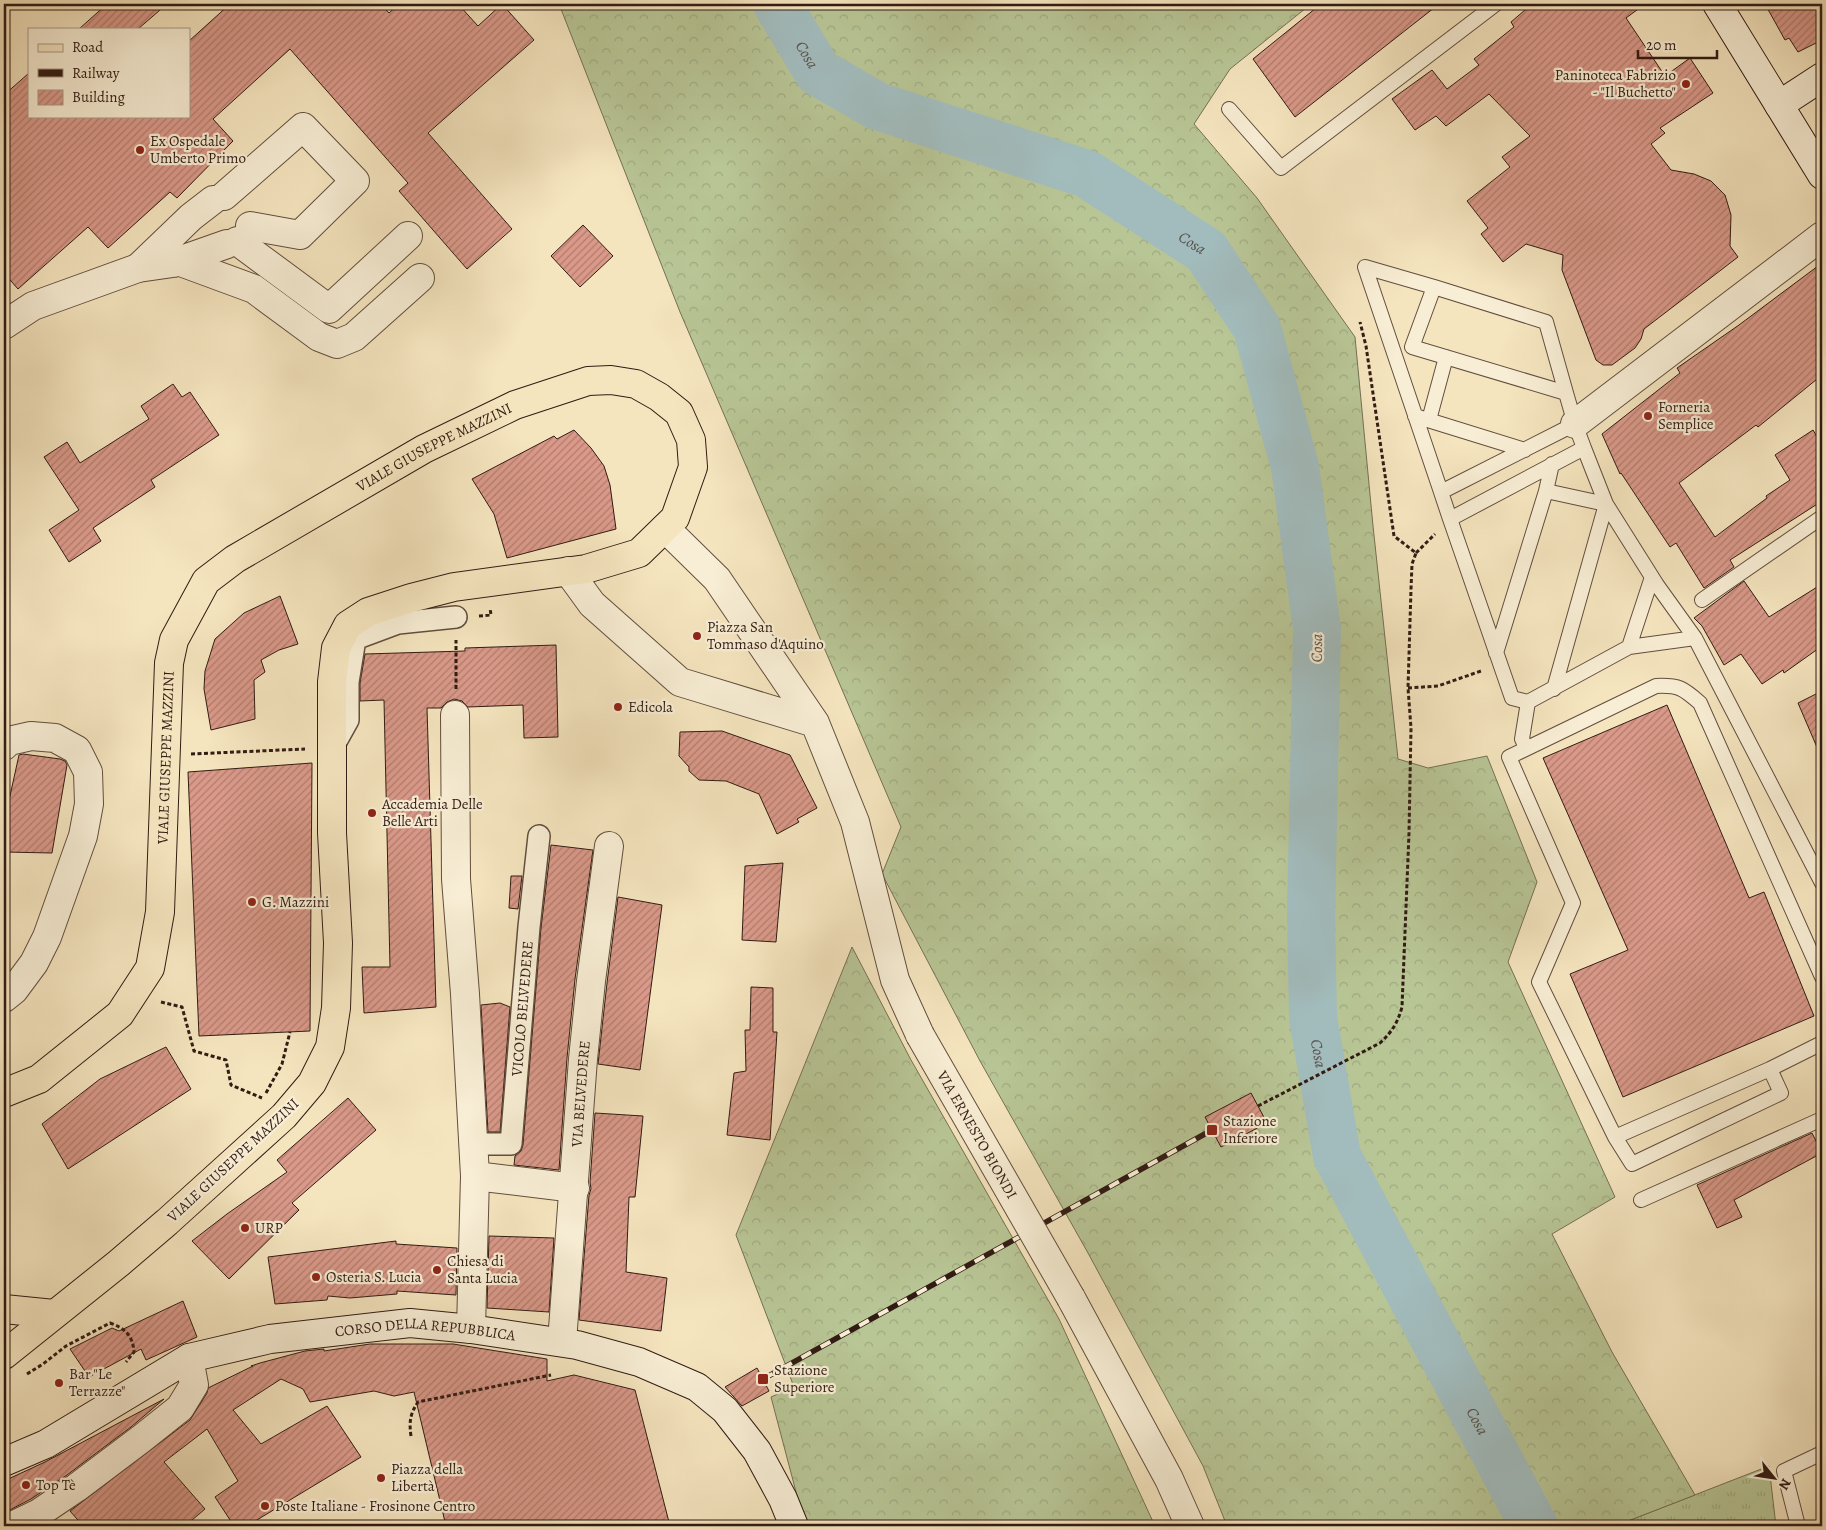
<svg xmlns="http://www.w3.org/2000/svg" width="1826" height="1530" font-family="Alegreya,serif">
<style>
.grass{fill:url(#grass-tufts);stroke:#747054}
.forest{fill:url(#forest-crowns);stroke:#747054}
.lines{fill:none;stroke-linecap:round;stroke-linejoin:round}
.river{stroke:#a2bcbd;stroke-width:48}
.building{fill:url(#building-hatch);stroke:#311b13}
.service-casing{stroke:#624e3e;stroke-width:16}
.pedestrian-casing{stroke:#624e3e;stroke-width:24}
.minor-casing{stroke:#624e3e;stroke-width:30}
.tertiary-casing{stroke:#624e3e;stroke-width:30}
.secondary-casing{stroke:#311b13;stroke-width:30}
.primary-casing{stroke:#311b13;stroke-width:30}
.path{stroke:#311b13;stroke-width:3;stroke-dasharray:4 2.5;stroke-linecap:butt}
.service{stroke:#f8eed5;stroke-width:14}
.pedestrian{stroke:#f8eed5;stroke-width:21}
.minor{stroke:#f8eed5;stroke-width:28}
.tertiary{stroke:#f8eed5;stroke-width:28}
.secondary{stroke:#f8eed5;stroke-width:28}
.primary{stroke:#f5e5bf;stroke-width:28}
.rail-casing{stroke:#311b13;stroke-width:5.5}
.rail{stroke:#f8eed5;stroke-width:4;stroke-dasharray:11;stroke-linecap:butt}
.tertiary-bridge-casing{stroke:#624e3e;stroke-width:30;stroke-linecap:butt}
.tertiary-bridge{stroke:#f8eed5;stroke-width:28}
.poi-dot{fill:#8f2418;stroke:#f8eed5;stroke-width:2}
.labels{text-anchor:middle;stroke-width:4.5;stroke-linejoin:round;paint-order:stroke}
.poi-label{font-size:15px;fill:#311b13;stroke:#f8eed5;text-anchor:start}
.street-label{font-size:15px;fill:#311b13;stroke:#f8eed5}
.water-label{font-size:16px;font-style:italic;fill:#59534e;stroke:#f8eed5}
</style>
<defs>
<pattern id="grass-tufts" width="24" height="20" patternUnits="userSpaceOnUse" patternTransform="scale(1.25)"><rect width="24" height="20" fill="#b8c595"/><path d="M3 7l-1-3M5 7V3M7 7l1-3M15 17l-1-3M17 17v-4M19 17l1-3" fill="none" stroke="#9fa980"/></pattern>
<pattern id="forest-crowns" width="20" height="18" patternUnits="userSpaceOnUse" patternTransform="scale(1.25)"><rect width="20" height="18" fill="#b8c595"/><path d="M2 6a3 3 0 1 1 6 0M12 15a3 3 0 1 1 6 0" fill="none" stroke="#9fa980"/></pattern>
<pattern id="building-hatch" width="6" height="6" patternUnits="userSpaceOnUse" patternTransform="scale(1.25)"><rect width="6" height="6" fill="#da9989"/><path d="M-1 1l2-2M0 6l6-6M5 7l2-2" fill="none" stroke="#b17c6f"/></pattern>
</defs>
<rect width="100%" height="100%" fill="#f5e5bf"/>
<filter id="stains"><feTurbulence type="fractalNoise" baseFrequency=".004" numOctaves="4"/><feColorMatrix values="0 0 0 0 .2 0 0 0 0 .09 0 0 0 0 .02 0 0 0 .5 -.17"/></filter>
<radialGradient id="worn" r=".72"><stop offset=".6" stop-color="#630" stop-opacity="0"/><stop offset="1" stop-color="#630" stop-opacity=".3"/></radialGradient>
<path class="grass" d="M 1769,1466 L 1776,1526 L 1615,1526 Z"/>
<path class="forest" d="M 559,4 L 1311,4 L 1230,69 L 1194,124 L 1257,198 L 1355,337 L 1373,526 L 1398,759 L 1428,768 L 1487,756 L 1537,882 L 1508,962 L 1615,1197 L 1552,1234 L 1612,1352 L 1695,1495 L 1615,1526 L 1227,1526 L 1203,1466 L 1088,1253 L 980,1061 L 882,874 L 901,827 L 680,312 Z
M 852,947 L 911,1060 L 1059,1319 L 1155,1526 L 805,1526 L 771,1397 L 794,1387 L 736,1235 Z"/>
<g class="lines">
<path class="river" id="s1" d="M 777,4 L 818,72 L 877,106 L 1087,174 L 1206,251 L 1257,328 L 1295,467 L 1317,629 L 1311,915 L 1313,1018 L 1337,1156 L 1534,1526"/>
</g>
<path class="building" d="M 107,4 L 167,4 L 138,29 L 79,29 Z
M 230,4 L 381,4 L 389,13 L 399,4 L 458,4 L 478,26 L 502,4 L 534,40 L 428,133 L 512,229 L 467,269 L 399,191 L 408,183 L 290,49 L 213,119 L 233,141 L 177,198 L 170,192 L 108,248 L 88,227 L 18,289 L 4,273 L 4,95 L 29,73 L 29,116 L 189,116 L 189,41 Z
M 1321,4 L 1439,4 L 1295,117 L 1253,59 Z
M 1532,4 L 1645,4 L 1626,18 L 1665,76 L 1690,58 L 1713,93 L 1660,128 L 1665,133 L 1651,144 L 1671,170 L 1694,174 L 1711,181 L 1725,195 L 1731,215 L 1730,246 L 1738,257 L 1644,329 L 1641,339 L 1635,348 L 1612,365 L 1603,365 L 1596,360 L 1562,270 L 1563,255 L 1526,244 L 1503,262 L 1481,234 L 1488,228 L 1467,201 L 1510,167 L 1502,157 L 1530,136 L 1489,94 L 1446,126 L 1436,116 L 1415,130 L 1392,99 L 1432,70 L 1447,89 L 1479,65 L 1474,59 L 1514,27 L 1511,22 Z
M 1765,4 L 1817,4 L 1822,13 L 1822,40 L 1798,52 L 1789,38 L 1785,40 Z
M 583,225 L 613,256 L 580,287 L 551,256 Z
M 1822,263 L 1822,375 L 1758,427 L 1756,425 L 1679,483 L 1715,537 L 1767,498 L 1766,496 L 1790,480 L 1775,455 L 1813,430 L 1822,445 L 1822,501 L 1730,560 L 1734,567 L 1704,588 L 1676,543 L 1670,547 L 1621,473 L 1620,474 L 1602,434 L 1680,373 L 1677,368 L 1739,325 Z
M 173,384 L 182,397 L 190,392 L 219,435 L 151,480 L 155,487 L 93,528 L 101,541 L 69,562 L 49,530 L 79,510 L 44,457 L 67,442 L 80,463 L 149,419 L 141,406 Z
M 574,430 L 591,448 L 604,466 L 610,485 L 616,529 L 507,558 L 494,514 L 472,479 L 554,436 L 557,439 Z
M 1744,581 L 1769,617 L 1822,584 L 1822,646 L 1784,673 L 1783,670 L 1762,684 L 1741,654 L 1724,665 L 1702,626 L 1694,618 Z
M 280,596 L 298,644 L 279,650 L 261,660 L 265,672 L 254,680 L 255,719 L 211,730 L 204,689 L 205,671 L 215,639 L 244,613 Z
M 556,645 L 558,737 L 524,738 L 523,705 L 468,707 L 462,701 L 454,699 L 447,702 L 441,708 L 427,708 L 436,1007 L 364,1013 L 362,967 L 390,967 L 384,700 L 360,701 L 360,683 L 365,654 L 465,651 L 465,648 Z
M 1822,691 L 1822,759 L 1798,703 Z
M 1667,705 L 1749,898 L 1764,892 L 1814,1016 L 1623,1097 L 1570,974 L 1628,950 L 1543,758 Z
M 722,731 L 790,755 L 817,808 L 797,819 L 799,822 L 777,834 L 759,794 L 726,781 L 699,780 L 689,771 L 689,767 L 679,756 L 680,732 Z
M 23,754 L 60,759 L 65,761 L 67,765 L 52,853 L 4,852 L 4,823 L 19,755 Z
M 312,763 L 310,1031 L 199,1036 L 188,772 Z
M 551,845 L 593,850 L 575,979 L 567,1058 L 559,1170 L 514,1165 L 515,1156 L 521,1151 L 523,1145 L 541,928 Z
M 783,863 L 776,942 L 742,940 L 745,866 Z
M 511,876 L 522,876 L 518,909 L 509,908 Z
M 618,897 L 662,905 L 640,1070 L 598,1064 L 607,983 Z
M 751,987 L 773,988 L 773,1032 L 777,1032 L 770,1140 L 727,1135 L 734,1073 L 746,1071 L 745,1030 L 750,1030 Z
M 500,1003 L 510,1007 L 500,1132 L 488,1132 L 481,1005 Z
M 166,1047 L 191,1089 L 68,1169 L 42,1124 L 100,1079 Z
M 1251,1093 L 1267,1123 L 1221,1147 L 1205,1117 Z
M 348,1098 L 376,1130 L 292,1203 L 299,1210 L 229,1279 L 192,1241 L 227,1214 L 287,1172 L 277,1160 Z
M 595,1113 L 643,1116 L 635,1197 L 629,1197 L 626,1272 L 667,1278 L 661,1331 L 579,1320 L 589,1195 L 591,1189 L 590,1182 Z
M 1812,1133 L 1822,1153 L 1734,1200 L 1742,1217 L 1717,1228 L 1697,1185 Z
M 489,1236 L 554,1238 L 549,1312 L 487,1308 Z
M 396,1241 L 396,1244 L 457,1248 L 456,1295 L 397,1291 L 397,1294 L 350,1298 L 328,1296 L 327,1300 L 275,1304 L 268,1257 Z
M 183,1301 L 197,1337 L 146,1360 L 141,1349 L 89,1377 L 70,1349 L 112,1328 L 119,1331 Z
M 370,1344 L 453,1344 L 547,1359 L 547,1381 L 574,1375 L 635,1390 L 670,1526 L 446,1526 L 414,1392 L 394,1396 L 374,1391 L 310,1402 L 303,1389 L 281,1379 L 233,1410 L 261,1444 L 327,1406 L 361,1457 L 247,1526 L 234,1526 L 215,1497 L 238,1481 L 207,1429 L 164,1462 L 205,1509 L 185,1526 L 83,1526 L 70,1511 L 190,1420 L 207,1393 L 208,1388 L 253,1366 L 251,1366 L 260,1363 L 305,1351 L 324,1349 L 324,1351 Z
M 757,1368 L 769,1391 L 742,1406 L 725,1387 Z
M 164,1399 L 131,1427 L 67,1475 L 31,1499 L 4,1513 L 4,1481 L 45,1462 Z"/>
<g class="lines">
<g class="service-casing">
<path id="service" d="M 1229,109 L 1281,168 L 1496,4
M 1434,287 L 1546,322 L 1566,393
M 1415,416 L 1525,450
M 1429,420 L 1446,357
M 1575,424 L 1441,492 L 1365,267 L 1434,287 L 1412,347 L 1566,393 L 1575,424 L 1584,448 L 1450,519 L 1512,698 L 1528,702 L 1629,647 L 1652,577
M 1584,448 L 1606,504 L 1657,585 L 1695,638 L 1822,883
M 1552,464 L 1546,491 L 1606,504 L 1554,689
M 1441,492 L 1450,519
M 1702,600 L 1822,517
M 1629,647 L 1695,638
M 1496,653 L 1546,491
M 1526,748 L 1522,739 L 1528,702
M 1822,977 L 1700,703 C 1683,688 1679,685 1656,686 L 1509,757 L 1573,903 L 1539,982 L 1615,1137 L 1770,1069 L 1822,1043
M 1615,1137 L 1632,1164 L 1781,1093 L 1770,1069
M 1641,1200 L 1822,1119
M 1798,1526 L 1784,1471 L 1822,1453"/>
</g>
<g class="pedestrian-casing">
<g id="pedestrian">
<path d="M 333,747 L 348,720 L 348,682 L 355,639 L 398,623 L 456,617"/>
<path id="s2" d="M 473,1144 L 511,1144 L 529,927 L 539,836"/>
</g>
</g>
<g class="minor-casing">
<g id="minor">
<path d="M 224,196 L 303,127 L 355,181 L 300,235 L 250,226"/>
<path d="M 213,200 L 191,217 L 138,268 L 173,263 L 227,244"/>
<path d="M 237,241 L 329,309 L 408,236"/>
<path d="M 178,261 L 254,289 L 319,337 L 337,344 L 354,337 L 420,278"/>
<path d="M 4,325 L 33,306 L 138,268"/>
<path d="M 1575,424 L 1822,236"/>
<path d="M 455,715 L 456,879 L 465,994 L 475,1176 L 471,1329"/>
<path d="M 4,746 L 9,741 L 31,736 L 55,738 L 77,750 L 88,772 L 89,804 L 83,836 L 47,937 L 34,963 L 14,990 L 4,998"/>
<path d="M 475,1176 L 575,1188"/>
<path id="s3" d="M 562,1342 L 583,1059 L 591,981 L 609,846"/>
<path d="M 12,1526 L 39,1513 L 76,1488 L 141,1439 L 180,1408 L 194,1385 L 189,1358"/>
</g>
</g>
<g class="tertiary-casing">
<path id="tertiary" d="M 665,528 L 717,579 L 815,723 L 855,822 L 895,980 L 920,1035
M 568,571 L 592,604 L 680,682 L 815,723
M 1071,1298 L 1169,1479 L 1190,1526"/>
</g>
<g class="secondary-casing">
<g id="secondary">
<path d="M 1717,4 L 1822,175"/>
<path d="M 1779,105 L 1822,77"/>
<path id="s4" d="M 4,1462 L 46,1444 L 189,1358 L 270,1339 L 410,1323 L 471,1329 L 577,1345 L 639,1362 L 697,1387 L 725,1410 L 757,1451 L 783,1499 L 794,1526"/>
</g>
</g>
<g class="primary-casing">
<g id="primary">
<path id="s5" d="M 4,1093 L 39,1079 L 120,1014 L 150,968 L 160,912 L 169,663 L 174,640 L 206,581 L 235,559 L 424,449 L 515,405 L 588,381 L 611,380 L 636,384 L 659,397 L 679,413 L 691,440 L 693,467 L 675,518 L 639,553 L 586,569 L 454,587 L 411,598 L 368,612 L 348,625 L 336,648 L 332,682 L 332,833 L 338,943 L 336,1008 L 330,1047 L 312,1083 L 284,1116 L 167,1222 L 119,1263 L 4,1355"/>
<path d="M 4,1309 L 54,1314"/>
</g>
</g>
<path class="path" d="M 1416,553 L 1435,534
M 479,616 L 491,615 L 490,608
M 1408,688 L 1438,686 L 1481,671
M 456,689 L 456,640
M 191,754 L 305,749
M 161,1002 L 182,1007 L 194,1051 L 226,1060 L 231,1085 L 262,1098
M 266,1093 L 282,1064 L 290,1032
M 1258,1106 L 1380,1043 C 1392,1032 1398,1022 1402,1007 L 1409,833 L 1411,728 L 1408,688 L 1411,589 L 1412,564 L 1416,553 L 1394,536 L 1366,346 L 1360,322
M 27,1374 L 43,1364 L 66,1346 L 110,1323 C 125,1328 133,1336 134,1352 L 126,1362
M 411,1436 C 409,1422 410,1414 418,1402 L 551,1375"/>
<use href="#service" class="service"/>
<use href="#pedestrian" class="pedestrian"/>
<use href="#minor" class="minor"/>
<use href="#tertiary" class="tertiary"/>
<use href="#secondary" class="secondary"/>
<use href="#primary" class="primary"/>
<g class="rail-casing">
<path id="rail" d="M 763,1379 L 1212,1130"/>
</g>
<use href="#rail" class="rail"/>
<g class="tertiary-bridge-casing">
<g id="tertiary-bridge">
<path id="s6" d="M 920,1035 L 1071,1298"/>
</g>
</g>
<use href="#tertiary-bridge" class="tertiary-bridge"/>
</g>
<g class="poi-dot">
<circle cx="1686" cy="84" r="5"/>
<circle cx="140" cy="150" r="5"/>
<circle cx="1648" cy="416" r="5"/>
<circle cx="697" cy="636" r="5"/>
<circle cx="618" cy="707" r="5"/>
<circle cx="372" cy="813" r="5"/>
<circle cx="252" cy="902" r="5"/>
<rect x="1206" y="1124" width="12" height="12" rx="2.5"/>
<circle cx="245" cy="1228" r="5"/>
<circle cx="437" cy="1270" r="5"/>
<circle cx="316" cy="1277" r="5"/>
<rect x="757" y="1373" width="12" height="12" rx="2.5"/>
<circle cx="59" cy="1383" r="5"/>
<circle cx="381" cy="1478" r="5"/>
<circle cx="26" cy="1485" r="5"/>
<circle cx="265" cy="1506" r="5"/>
</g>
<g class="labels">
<g class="poi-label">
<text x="1676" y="80" text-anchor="end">Paninoteca Fabrizio<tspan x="1676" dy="17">- "Il Buchetto"</tspan></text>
<text x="150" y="146">Ex Ospedale<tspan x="150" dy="17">Umberto Primo</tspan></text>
<text x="1658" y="412">Forneria<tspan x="1658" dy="17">Semplice</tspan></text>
<text x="707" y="632">Piazza San<tspan x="707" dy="17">Tommaso d'Aquino</tspan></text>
<text x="628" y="712">Edicola</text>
<text x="382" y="809">Accademia Delle<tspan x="382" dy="17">Belle Arti</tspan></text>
<text x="262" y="907">G. Mazzini</text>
<text x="1223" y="1126">Stazione<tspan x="1223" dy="17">Inferiore</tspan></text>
<text x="255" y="1233">URP</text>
<text x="447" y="1266">Chiesa di<tspan x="447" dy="17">Santa Lucia</tspan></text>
<text x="326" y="1282">Osteria S. Lucia</text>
<text x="774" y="1375">Stazione<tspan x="774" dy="17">Superiore</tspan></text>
<text x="69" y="1379">Bar "Le<tspan x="69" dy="17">Terrazze"</tspan></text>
<text x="391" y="1474">Piazza della<tspan x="391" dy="17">Libertà</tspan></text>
<text x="36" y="1490">Top Tè</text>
<text x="275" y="1511">Poste Italiane - Frosinone Centro</text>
</g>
<g class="street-label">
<text dy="5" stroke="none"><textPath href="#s5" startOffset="858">VIALE GIUSEPPE MAZZINI</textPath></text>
<text dy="5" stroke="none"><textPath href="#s5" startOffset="408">VIALE GIUSEPPE MAZZINI</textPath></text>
<text dy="5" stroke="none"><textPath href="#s2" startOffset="174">VICOLO BELVEDERE</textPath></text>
<text dy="5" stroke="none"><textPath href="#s3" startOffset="249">VIA BELVEDERE</textPath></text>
<text dy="5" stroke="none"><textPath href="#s6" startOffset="115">VIA ERNESTO BIONDI</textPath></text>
<text transform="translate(233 1160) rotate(-43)" y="5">VIALE GIUSEPPE MAZZINI</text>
<text dy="5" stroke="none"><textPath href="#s4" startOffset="452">CORSO DELLA REPUBBLICA</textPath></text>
</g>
<g class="water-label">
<text dy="6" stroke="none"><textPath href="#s1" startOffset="59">Cosa</textPath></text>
<text dy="6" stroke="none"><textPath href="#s1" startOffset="494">Cosa</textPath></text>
<text transform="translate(1316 648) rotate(-89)" y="6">Cosa</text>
<text dy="6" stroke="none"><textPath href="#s1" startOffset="1335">Cosa</textPath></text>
<text dy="6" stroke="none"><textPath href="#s1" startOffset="1739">Cosa</textPath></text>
</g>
</g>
<rect width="1826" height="1530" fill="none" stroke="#f5e5bf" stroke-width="20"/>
<rect x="5" y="5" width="1816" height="1520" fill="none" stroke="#311b13" stroke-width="2.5"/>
<rect x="10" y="10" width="1806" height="1510" fill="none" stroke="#311b13"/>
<rect x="28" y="28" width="162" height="90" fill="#f8eed5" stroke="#a89a87"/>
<rect x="38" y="44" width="25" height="8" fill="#f5e5bf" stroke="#a89a87"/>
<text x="72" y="52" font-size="15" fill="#311b13">Road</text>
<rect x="38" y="69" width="25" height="8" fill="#311b13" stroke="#a89a87"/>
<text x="72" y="78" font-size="15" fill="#311b13">Railway</text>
<rect x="38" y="90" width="25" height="15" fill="url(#building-hatch)" stroke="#a89a87"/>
<text x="72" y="102" font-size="15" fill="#311b13">Building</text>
<g transform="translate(1774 1478) rotate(120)" stroke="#f8eed5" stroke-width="4" paint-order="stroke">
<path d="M0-4L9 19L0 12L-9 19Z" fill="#311b13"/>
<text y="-8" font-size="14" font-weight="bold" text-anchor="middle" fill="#311b13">N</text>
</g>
<path d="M1638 50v8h79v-8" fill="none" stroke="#311b13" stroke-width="2.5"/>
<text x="1646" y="50" font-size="15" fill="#311b13" stroke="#f8eed5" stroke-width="4" paint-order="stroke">20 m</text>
<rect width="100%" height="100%" filter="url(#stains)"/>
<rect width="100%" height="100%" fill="url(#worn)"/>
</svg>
